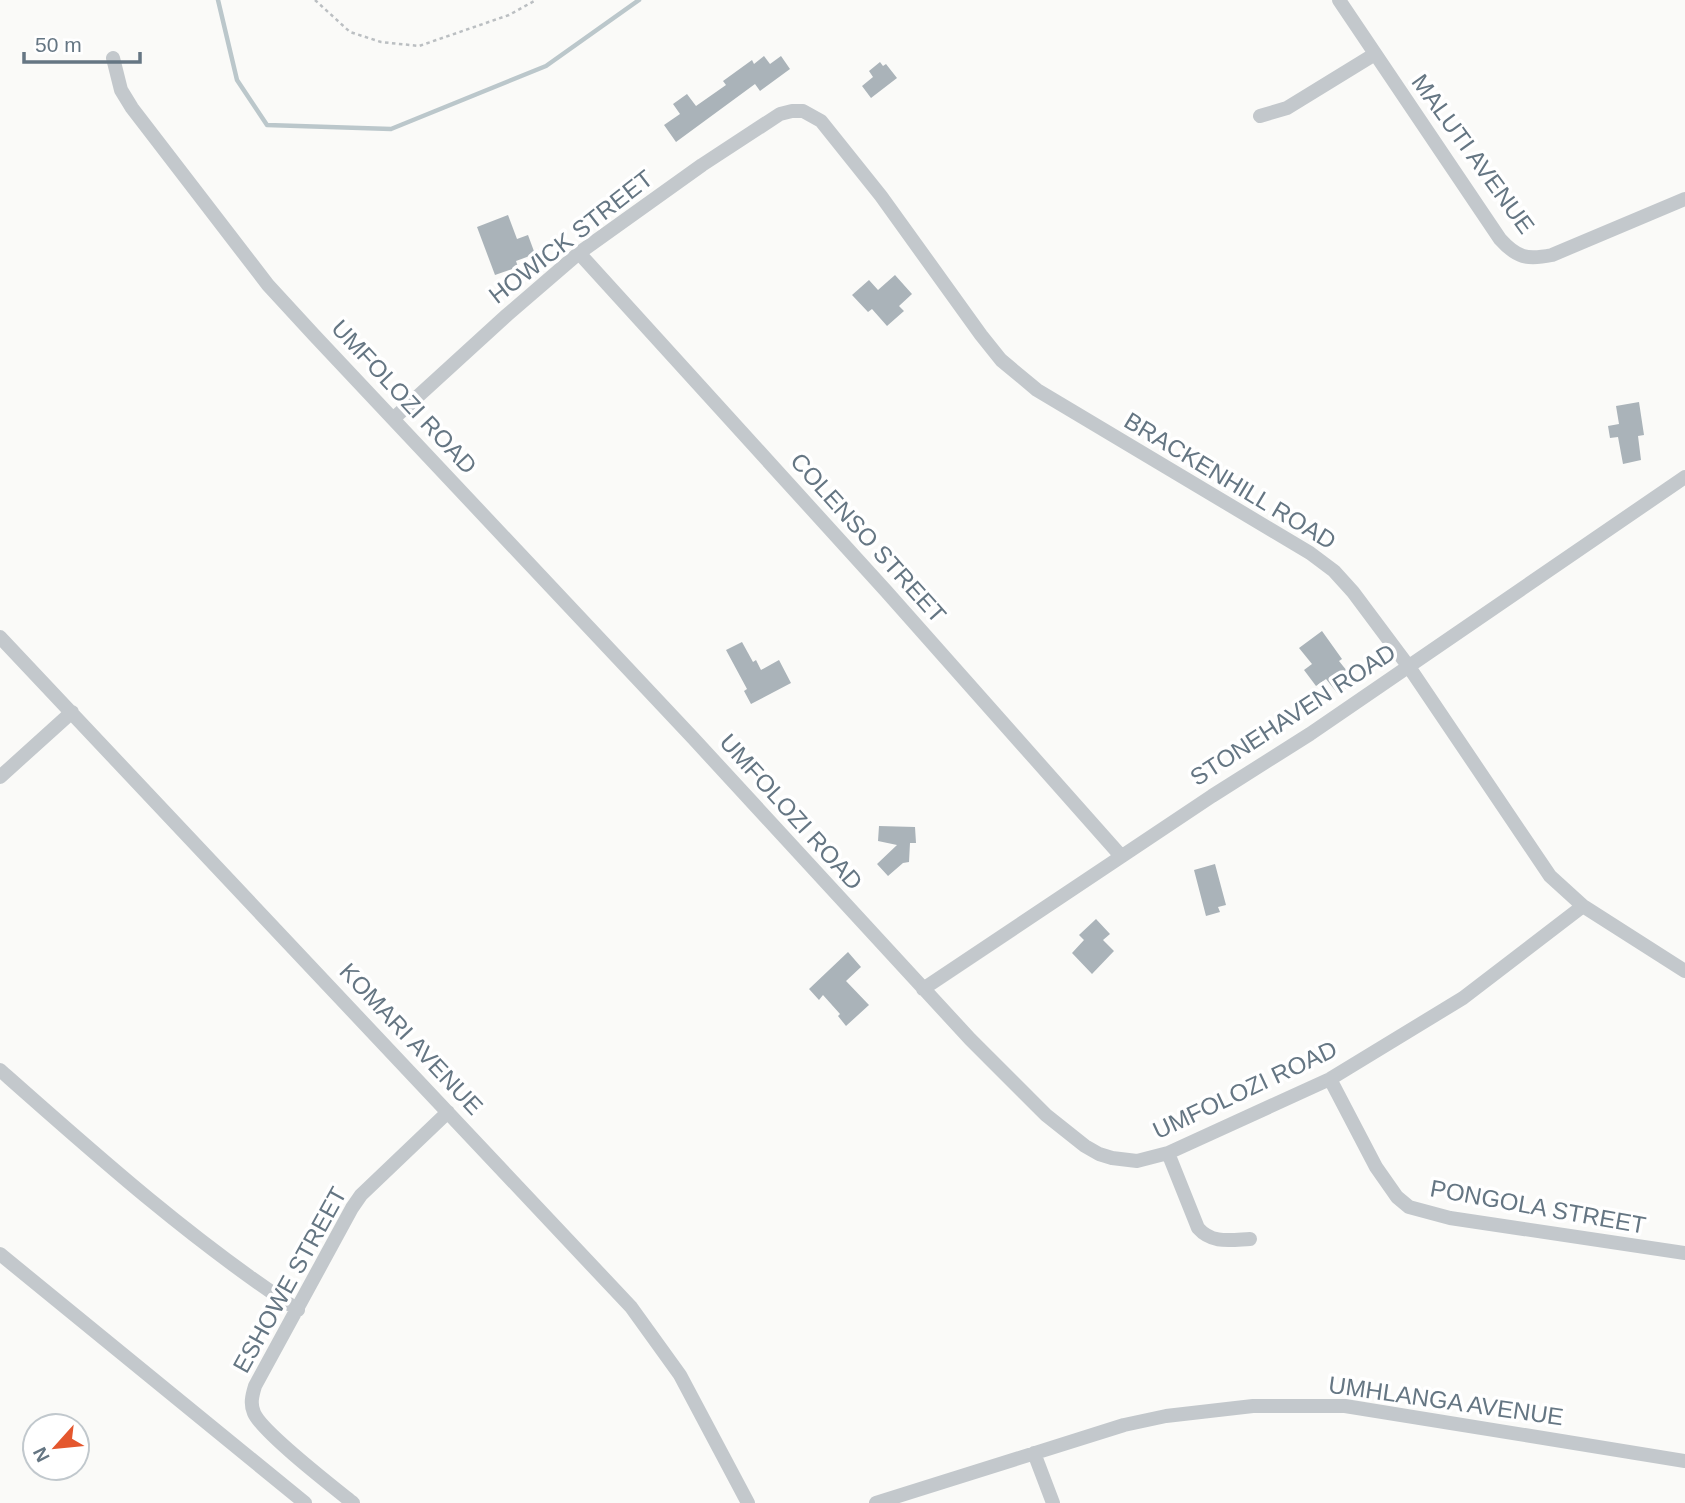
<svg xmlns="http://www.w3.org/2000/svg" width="1685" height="1503" font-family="Helvetica,sans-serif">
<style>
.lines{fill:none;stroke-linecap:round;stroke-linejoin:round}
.stream{stroke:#bbc7cb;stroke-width:4.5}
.building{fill:#aab3b9}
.path{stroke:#bbbfc2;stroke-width:2.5;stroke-dasharray:3.5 3.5;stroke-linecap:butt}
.minor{stroke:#c3c8cc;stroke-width:14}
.labels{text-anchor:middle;stroke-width:7;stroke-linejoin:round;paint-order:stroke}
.street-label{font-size:24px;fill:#657683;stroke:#fff}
</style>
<rect width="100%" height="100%" fill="#fafaf8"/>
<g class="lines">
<path class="stream" d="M 218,0 L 237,80 L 267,125 L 391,129 L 546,66 L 639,0"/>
</g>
<path class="building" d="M 764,56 L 770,64 L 781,56 L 790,69 L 760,91 L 755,84 L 676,142 L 664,125 L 680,114 L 673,104 L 687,94 L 696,106 L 726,85 L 723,81 L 752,60 L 754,64 Z
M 880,62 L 883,66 L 886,64 L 897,78 L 871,98 L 862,86 L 873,77 L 869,71 Z
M 508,215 L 517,239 L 528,235 L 535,254 L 516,261 L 518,267 L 495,275 L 477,227 Z
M 895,275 L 912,294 L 899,306 L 904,311 L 887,326 L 872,309 L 868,312 L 852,295 L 869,280 L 878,290 Z
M 1639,402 L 1644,435 L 1638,436 L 1641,460 L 1623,464 L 1618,437 L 1610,438 L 1608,426 L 1619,424 L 1616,406 Z
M 1322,631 L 1342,659 L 1339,661 L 1355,681 L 1338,694 L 1326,679 L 1316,686 L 1304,670 L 1312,664 L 1299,648 Z
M 742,642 L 753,662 L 756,660 L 761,670 L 779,660 L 791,683 L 751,704 L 744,691 L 747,689 L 726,650 Z
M 879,826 L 915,827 L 916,843 L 910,843 L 909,862 L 903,863 L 888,876 L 877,864 L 897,845 L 878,841 Z
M 1215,864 L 1226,905 L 1218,907 L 1220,912 L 1206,916 L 1194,870 Z
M 1096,919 L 1110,934 L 1103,940 L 1114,951 L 1092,974 L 1072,953 L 1084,940 L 1079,935 Z
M 848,952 L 861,967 L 846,981 L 869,1005 L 846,1026 L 838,1016 L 840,1014 L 823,995 L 819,1000 L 809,989 Z"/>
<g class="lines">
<path class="path" d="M 315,0 L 350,32 L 381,42 L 419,46 L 509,15 L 536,0"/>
<path class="minor" d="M 1339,0 L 1500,239 C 1517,258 1527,260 1552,255 L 1685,199
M 113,58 L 121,90 L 132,108 L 268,285 L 314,335 L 693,738 L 970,1039 L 1046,1115 L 1085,1146 L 1099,1154 L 1112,1158 L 1137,1161 L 1168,1153 L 1330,1079 L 1463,998 L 1583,906
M 1260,116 L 1287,108 L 1375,54
M 579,253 L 886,591 L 1121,856
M 393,419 L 507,315 L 579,253 L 702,165 L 780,114 L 792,111 L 803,111 L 821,121 L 881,196 L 981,335 L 1001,360 L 1037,390 L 1310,553 L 1334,571 L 1353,592 L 1409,667 L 1550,876 L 1583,906 L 1685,971
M 0,637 L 631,1307 L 680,1375 L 748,1503
M 0,777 L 72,712
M 923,989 L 1212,796 L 1310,734 L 1685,477
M 0,1070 C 96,1155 191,1240 298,1310
M 1330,1079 L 1376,1167 L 1397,1197 L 1409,1207 L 1450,1218 L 1685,1253
M 1168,1153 L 1198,1228 C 1212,1244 1230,1240 1250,1239
M 0,1254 L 305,1503
M 1034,1453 L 1053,1503
M 353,1503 C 333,1487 262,1432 254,1413 C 250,1404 252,1396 255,1386 L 352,1208 L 361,1195 L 448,1112
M 876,1503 L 1124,1425 L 1166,1416 L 1253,1406 L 1345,1406 L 1685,1461"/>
</g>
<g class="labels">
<g class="street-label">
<text transform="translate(1473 154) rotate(54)" y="8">MALUTI AVENUE</text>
<text transform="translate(571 237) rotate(-38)" y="8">HOWICK STREET</text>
<text transform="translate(404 397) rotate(47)" y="8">UMFOLOZI ROAD</text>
<text transform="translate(1230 481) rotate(31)" y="8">BRACKENHILL ROAD</text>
<text transform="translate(868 538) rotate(48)" y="8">COLENSO STREET</text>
<text transform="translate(1293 715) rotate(-33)" y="8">STONEHAVEN ROAD</text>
<text transform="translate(791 812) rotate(48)" y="8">UMFOLOZI ROAD</text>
<text transform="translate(411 1039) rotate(47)" y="8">KOMARI AVENUE</text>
<text transform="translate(1245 1090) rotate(-25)" y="8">UMFOLOZI ROAD</text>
<text transform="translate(1538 1207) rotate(10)" y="8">PONGOLA STREET</text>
<text transform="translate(290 1280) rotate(-61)" y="8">ESHOWE STREET</text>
<text transform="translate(1446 1401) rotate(8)" y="8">UMHLANGA AVENUE</text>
</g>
</g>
<g transform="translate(56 1447) rotate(243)"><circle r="33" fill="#ffffff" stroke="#c1c8cd" stroke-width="2"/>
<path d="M0-5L12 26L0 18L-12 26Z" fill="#e4572e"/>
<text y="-10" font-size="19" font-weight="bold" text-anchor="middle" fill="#657683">N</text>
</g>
<path d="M24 52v10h116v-10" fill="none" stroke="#657683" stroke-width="3.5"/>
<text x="35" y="52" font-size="21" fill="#657683" stroke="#ffffff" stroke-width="5" paint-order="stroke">50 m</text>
</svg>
